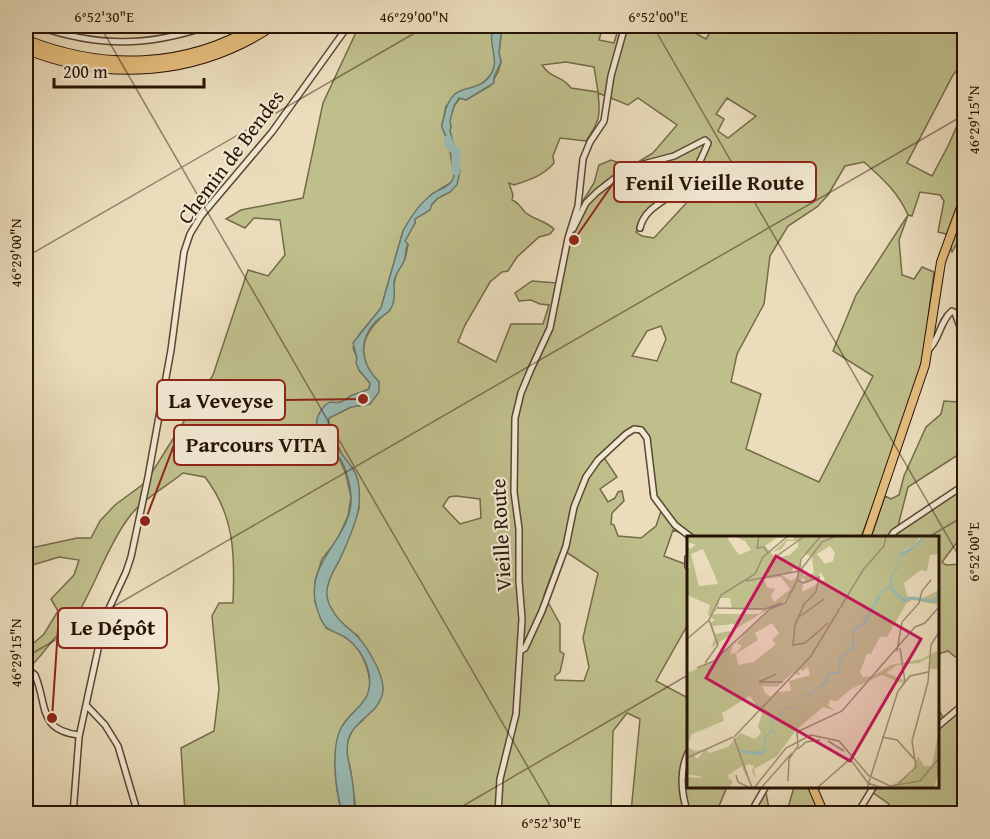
<svg xmlns="http://www.w3.org/2000/svg" width="990" height="839" font-family="'Gentium Book Plus',serif">
<style>
.green{fill:#bfbf8c;stroke:#746a48;stroke-width:1.5;fill-rule:evenodd}
.water{fill:#99bbb5;stroke:#6c786f;stroke-width:1.5}
.lines{fill:none;stroke-linecap:round;stroke-linejoin:round}
.river{stroke:#99bbb5;stroke-width:9}
.street-casing{stroke:#594633;stroke-width:8}
.primary-casing{stroke:#281405;stroke-width:10}
.highway-casing{stroke:#281405;stroke-width:11}
.street{stroke:#f2e9d3;stroke-width:5}
.primary{stroke:#e6be7e;stroke-width:8}
.highway{stroke:#e6be7e;stroke-width:9}
.ticks{fill:none;stroke:#281405;stroke-width:1.5;stroke-opacity:0.45}
.labels{text-anchor:middle;stroke-width:4.5;stroke-linejoin:round;paint-order:stroke}
.street-label{font-size:21px;fill:#281405;stroke:#f2e9d3}
.inset-river{fill:none;stroke:#99bbb5;stroke-width:3}
.inset-road{fill:none;stroke:#9d8d73;stroke-width:1.5}
.view{fill:#c2185b;fill-opacity:0.15;stroke:#c2185b;stroke-width:3}
.inset-edge{fill:none;stroke:#281405;stroke-width:3}
.leader{fill:none;stroke:#8f2418;stroke-width:2}
.callout-dot{fill:#8f2418;stroke:#f2e9d3;stroke-width:2}
.callout{fill:#f2e9d3;stroke:#8f2418;stroke-width:2}
.callout-label{font-size:22px;text-anchor:middle;font-weight:bold;fill:#281405}
.neatline{fill:none;stroke:#281405;stroke-width:2}
.ticks-label{font-size:15px;text-anchor:middle;fill:#281405}
</style>
<rect width="100%" height="100%" fill="#ebddbc"/>
<filter id="stains"><feTurbulence type="fractalNoise" baseFrequency=".00333" numOctaves="4"/><feColorMatrix values="0 0 0 0 .2 0 0 0 0 .09 0 0 0 0 .02 0 0 0 .5 -.17"/></filter>
<radialGradient id="worn" r=".72"><stop offset=".6" stop-color="#630" stop-opacity="0"/><stop offset="1" stop-color="#630" stop-opacity=".3"/></radialGradient>
<path class="green" d="M 359,26 L 495,26 L 492,30 C 493,39 494,49 495,58 C 498,82 462,96 446,106 L 442,126 L 449,145 L 454,177 L 452,182 L 432,194 L 418,209 L 403,231 L 381,308 L 359,335 L 353,348 L 357,358 L 359,370 L 370,383 L 369,389 L 341,402 L 336,403 L 320,413 L 333,451 L 339,458 L 346,474 L 351,497 L 348,516 L 337,540 L 322,559 L 315,581 L 315,602 L 326,628 C 335,632 344,635 351,641 C 363,652 374,679 368,695 C 362,710 344,717 340,732 C 332,758 335,787 342,813 L 185,813 L 181,748 L 214,731 L 219,689 L 212,616 L 219,603 L 233,603 C 235,556 235,516 205,477 L 183,473 C 166,487 138,502 127,520 C 106,549 95,586 76,617 C 70,625 60,632 53,640 C 44,651 37,662 26,670 L 26,650 L 44,634 L 58,611 L 51,599 L 74,575 L 79,560 L 59,557 L 26,567 L 26,549 L 77,538 L 91,538 L 100,521 L 115,505 L 146,482 L 213,375 L 248,270 L 268,276 L 285,255 L 280,220 L 254,218 L 245,228 L 226,219 L 241,210 L 303,198 L 323,103 Z
M 502,26 L 603,26 L 599,40 L 614,43 L 619,26 L 682,26 L 706,39 L 714,26 L 964,26 L 964,61 L 953,75 L 907,163 L 932,176 L 948,146 L 964,110 L 964,231 L 952,252 L 946,234 L 938,232 L 944,201 L 940,195 L 920,192 L 912,216 L 908,215 L 899,240 L 902,275 L 914,279 L 922,267 L 934,272 L 922,365 L 900,434 L 861,537 L 694,538 L 673,530 L 664,556 L 685,564 L 688,555 L 688,624 L 656,681 L 688,698 L 688,786 L 727,787 L 719,806 L 687,806 L 684,814 L 354,813 L 355,802 L 350,767 L 346,756 L 348,740 L 353,729 L 363,720 L 383,690 L 358,636 L 345,627 L 335,615 L 328,603 L 326,591 L 330,576 L 339,561 L 359,509 L 354,470 L 345,461 L 339,448 L 329,435 L 327,426 L 329,418 L 351,407 L 370,404 L 379,382 C 352,355 363,331 390,310 L 396,273 L 405,259 L 408,245 L 405,241 L 415,223 L 414,219 L 425,212 L 438,198 L 450,192 L 460,171 L 450,131 L 451,126 L 449,121 L 454,106 L 460,98 L 466,100 L 490,86 L 498,72 L 501,62 L 499,53 ZM 566,62 L 594,67 L 598,92 L 571,88 C 562,75 551,79 542,65 ZM 598,93 L 628,105 L 638,98 L 677,125 L 653,153 L 625,170 L 619,163 L 611,160 L 599,165 L 594,183 L 581,204 L 578,225 L 568,246 L 557,283 L 532,281 L 515,293 L 519,301 L 531,300 L 540,304 L 549,305 L 543,324 L 511,324 L 496,362 L 458,342 L 465,325 L 490,282 L 502,272 L 508,271 L 517,257 L 539,237 L 550,234 L 554,229 C 546,221 535,220 526,213 C 520,208 520,203 512,200 L 513,195 L 509,183 L 514,185 C 529,180 543,176 554,163 L 553,156 L 560,138 L 586,141 C 599,122 601,116 598,93 ZM 727,98 L 756,116 L 728,138 L 718,131 L 724,119 L 716,114 ZM 864,162 C 882,178 898,192 908,215 L 856,295 L 833,351 L 873,376 L 819,482 L 746,449 L 761,394 L 731,382 L 737,354 L 764,304 L 770,256 L 788,226 L 817,207 L 828,195 L 845,166 ZM 686,185 L 703,185 L 654,238 L 642,236 L 636,232 L 640,228 L 646,213 ZM 661,326 L 666,339 L 657,361 L 632,356 L 647,331 ZM 634,431 L 643,435 L 648,448 L 650,494 L 661,511 L 656,526 L 641,538 L 618,536 L 614,525 L 611,524 L 612,513 L 624,501 L 622,491 L 618,492 L 615,498 L 608,502 L 600,489 L 617,477 L 603,456 L 627,435 ZM 456,496 L 480,499 L 481,518 L 460,524 L 443,506 L 449,497 ZM 566,552 L 598,573 L 583,638 L 589,667 L 584,681 L 555,680 L 555,676 L 560,672 L 564,654 L 560,651 L 560,624 L 544,595 L 558,558 ZM 627,713 L 640,719 L 631,812 L 611,810 L 613,731 Z
M 964,396 L 964,451 L 908,487 L 898,526 L 964,482 L 964,533 L 942,562 L 946,565 L 964,564 L 964,664 L 948,651 L 938,654 L 938,538 L 871,538 L 885,496 L 891,499 L 899,495 L 904,476 L 926,427 L 941,414 L 944,401 L 960,402 Z
M 964,706 L 964,813 L 884,813 L 889,804 L 872,792 L 876,787 L 938,786 L 938,712 L 939,710 L 944,719 Z
M 765,787 L 769,809 L 787,811 L 794,787 L 811,787 L 821,814 L 748,814 Z"/>
<path class="water" d="M 495,26 L 502,26 L 499,53 L 501,62 L 494,77 L 494,83 L 466,100 L 459,98 L 454,106 L 450,121 L 451,126 L 450,131 L 460,171 L 457,185 L 450,192 L 438,198 L 432,204 L 430,210 L 415,219 L 415,223 L 405,241 L 408,244 C 405,249 406,253 405,258 C 403,267 394,273 394,283 C 394,291 396,301 390,310 C 387,314 380,317 376,321 C 357,341 361,364 379,382 L 379,392 L 370,404 L 351,407 L 329,418 C 324,437 343,454 353,469 C 360,479 360,493 359,505 C 358,520 346,546 339,561 C 334,570 328,579 327,590 C 326,597 329,605 333,611 C 339,623 350,628 358,637 C 368,648 384,675 383,690 C 381,714 353,719 348,741 C 346,752 348,758 350,768 C 353,782 355,799 354,813 L 342,813 C 336,790 330,750 341,728 C 352,708 374,703 369,674 C 366,658 355,642 341,635 C 336,632 329,631 325,626 C 320,620 318,612 316,605 C 304,561 354,537 351,496 C 350,484 346,467 339,457 C 330,445 314,436 317,419 C 319,412 325,403 331,402 C 334,402 338,403 341,402 C 345,401 348,397 352,395 C 358,393 363,392 369,389 L 370,383 L 359,370 L 356,363 L 357,358 L 353,343 L 381,308 L 403,231 C 410,218 419,204 431,195 C 438,189 449,188 453,179 C 458,170 450,149 447,139 C 446,135 442,130 442,126 C 441,123 444,121 444,117 C 452,76 476,98 491,74 C 501,59 485,40 495,26 Z"/>
<g class="lines">
<path class="river" d="M 448,140 L 450,146 L 456,151 L 456,171"/>
<g class="street-casing">
<path id="street" d="M 37,26 C 97,47 148,47 208,26
M 573,229 L 586,203 L 597,192 L 619,175 L 632,167 L 674,156 L 705,140 L 708,143 C 702,158 695,174 684,185 C 669,200 645,206 640,228
M 928,350 C 940,340 939,322 952,311 L 955,313 L 964,338
M 890,538 L 894,532 L 964,485
M 688,558 L 688,566
M 520,651 L 525,648 L 542,611 L 566,546 L 574,507 L 586,477 L 598,460 L 626,434 L 634,429 L 641,430 L 647,438 L 654,497 L 675,525 L 692,538
M 26,668 L 35,675 C 48,705 37,730 79,735
M 87,706 L 105,725 L 118,746 L 138,814
M 938,726 L 964,704
M 73,814 L 79,737 L 105,617 L 126,572 L 131,557 L 148,477 L 171,350 L 184,252 L 190,234 L 201,216 L 272,132 L 348,26
M 498,814 L 500,779 L 516,714 L 522,619 L 519,581 L 519,529 L 514,492 L 515,418 L 521,393 L 531,369 L 550,328 L 568,238 L 578,206 L 583,159 L 590,142 L 604,121 L 611,76 L 625,26
M 688,814 C 681,793 679,772 688,753
M 750,814 L 766,786
M 857,814 L 874,786"/>
</g>
<g class="primary-casing">
<path id="primary" d="M 866,538 L 925,365 L 941,262 L 964,199
M 812,786 L 824,814"/>
</g>
<g class="highway-casing">
<path id="highway" d="M 26,40 C 103,71 185,69 257,26
M 26,49 C 108,82 198,75 272,26"/>
</g>
<use href="#street" class="street"/>
<use href="#primary" class="primary"/>
<use href="#highway" class="highway"/>
</g>
<path class="ticks" d="M 100,26 L 555,814M 653,26 L 964,565M 26,257 L 427,26M 927,538 L 964,516M 26,657 L 964,115M 449,814 L 688,675"/>
<g class="labels">
<g class="street-label">
<text transform="translate(231 157) rotate(-53)" y="7">Chemin de Bendes</text>
<text transform="translate(501 535) rotate(-93)" y="7">Vieille Route</text>
</g>
</g>
<g transform="translate(687 536)">
<rect width="252" height="252" fill="#ebddbc"/>
<path d="M 0,0 L 39,0 L 52,19 L 64,14 L 58,5 L 47,0 L 92,0 L 78,10 L 89,22 L 103,19 L 111,11 L 111,5 L 100,5 L 95,13 L 86,16 L 100,3 L 106,4 L 107,0 L 233,0 L 227,10 L 216,14 L 212,23 L 218,15 L 230,10 L 235,0 L 252,0 L 252,18 L 243,19 L 240,35 L 234,34 L 217,47 L 220,60 L 230,65 L 252,54 L 248,60 L 252,69 L 225,64 L 219,68 L 200,101 L 193,101 L 184,118 L 180,118 L 173,136 L 176,141 L 186,140 L 204,129 L 235,123 L 252,114 L 252,133 L 242,133 L 244,120 L 232,127 L 210,129 L 199,137 L 217,144 L 217,148 L 195,139 L 164,153 L 150,165 L 143,164 L 141,170 L 149,175 L 136,171 L 109,194 L 90,220 L 67,233 L 69,244 L 65,235 L 67,230 L 62,228 L 58,230 L 60,244 L 55,230 L 40,240 L 46,246 L 42,252 L 0,252 L 0,241 L 13,242 L 16,241 L 0,238 L 0,137 L 25,127 L 46,109 L 43,118 L 49,117 L 55,110 L 50,107 L 60,95 L 84,73 L 97,68 L 107,52 L 96,67 L 90,68 L 50,92 L 47,88 L 26,90 L 28,98 L 43,95 L 43,99 L 24,112 L 28,102 L 23,87 L 28,84 L 21,79 L 23,69 L 0,59 L 0,31 L 3,32 L 0,10 L 3,13 L 9,9 L 0,6 ZM 143,10 L 148,17 L 146,25 L 138,28 L 130,18 ZM 16,13 L 26,35 L 31,48 L 12,50 L 4,18 ZM 117,17 L 125,21 L 127,37 L 117,40 L 114,26 L 109,42 L 104,45 L 96,40 L 94,37 L 103,37 L 108,30 L 111,34 L 113,23 ZM 134,36 L 138,44 L 115,56 L 116,47 L 112,45 L 117,41 L 118,47 L 131,41 ZM 94,41 L 103,53 L 87,66 L 84,60 L 88,53 L 80,51 L 77,43 ZM 33,62 L 43,62 L 45,73 L 76,74 L 72,78 L 25,78 L 30,73 L 26,69 L 31,72 ZM 85,87 L 92,97 L 85,104 L 89,108 L 67,126 L 51,129 L 49,118 L 71,104 L 68,97 ZM 121,131 L 123,139 L 102,145 L 104,155 L 90,156 L 84,161 L 78,157 L 75,150 L 90,151 L 106,137 L 113,139 L 111,133 L 116,135 ZM 63,160 L 75,178 L 71,190 L 74,197 L 68,203 L 53,197 L 41,211 L 22,217 L 19,213 L 10,223 L 7,219 L 15,214 L 7,215 L 0,210 L 5,198 L 37,185 L 35,177 ZM 252,192 L 252,234 L 247,252 L 200,252 L 224,238 L 231,220 L 237,230 L 245,230 Z" fill="#bfbf8c" fill-rule="evenodd"/>
<path d="M 235,0 L 235,5 L 230,10 L 213,22 L 212,32 L 206,38 L 204,51 L 195,56 L 193,62 L 178,88 L 166,96 L 168,111 L 154,123 L 152,138 L 142,138 L 141,146 L 123,159 L 112,161 L 107,172 L 98,173 L 94,180 L 85,182 L 87,195 L 79,201 L 78,217 L 74,219 L 64,216 L 76,215 L 78,200 L 86,193 L 83,181 L 92,180 L 98,172 L 107,171 L 112,160 L 121,159 L 138,146 L 142,136 L 151,136 L 152,123 L 166,110 L 165,93 L 175,88 L 195,54 L 202,50 L 204,39 L 212,29 L 212,22 L 214,16 L 227,10 Z" fill="#99bbb5"/>
<path class="inset-river" d="M 204,52 L 217,65 L 224,62 L 248,65 L 252,56M 52,215 L 76,218"/>
<path class="inset-road" d="M 72,0 L 70,12 L 77,11 L 81,17M 91,19 L 118,0M 113,35 L 135,6 L 149,0M 110,44 L 117,47 L 132,41 L 129,56 L 117,68 L 108,89 L 106,109 L 118,107 L 141,87M 59,45 L 112,35M 30,72 L 78,73 L 94,67M 112,81 L 137,63M 0,103 L 22,84 L 34,59 L 68,38 L 76,21 L 101,0M 213,112 L 218,146M 210,115 L 215,86 L 232,67 L 235,55 L 244,44M 18,127 L 31,109 L 22,84M 10,132 L 27,125 L 83,73 L 98,67 L 110,45 L 114,23 L 134,0M 89,138 L 72,146 L 96,146M 47,201 L 124,120 L 176,34 L 197,10 L 199,0M 195,201 L 210,204 L 229,225M 47,202 L 65,252M 141,205 L 157,215M 111,213 L 119,206 L 133,204M 0,222 L 46,201M 164,224 L 181,247 L 195,252M 49,239 L 51,246 L 63,252M 101,245 L 102,223 L 111,210 L 110,196 L 155,175 L 228,91 L 238,87 L 252,71M 212,247 L 229,231 L 225,205 L 241,146 L 244,109 L 252,96M 67,252 L 99,212 L 124,199 L 152,205 L 182,240 L 203,250 L 233,245 L 252,222M 74,252 L 105,217M 130,252 L 163,223M 180,252 L 211,155 L 223,140 L 241,136"/>
<path class="view" d="M 89,20 L 234,103 L 163,225 L 19,142 Z"/>
<rect width="252" height="252" class="inset-edge"/>
</g>
<path class="leader" d="M574 240L614 182M363 399L285 400M145 521L174 445M52 718L58 628"/>
<g class="callout-dot">
<circle cx="574" cy="240" r="6"/>
<circle cx="363" cy="399" r="6"/>
<circle cx="145" cy="521" r="6"/>
<circle cx="52" cy="718" r="6"/>
</g>
<g class="callout">
<rect x="614" y="162" width="202" height="40" rx="6"/>
<rect x="157" y="380" width="128" height="40" rx="6"/>
<rect x="174" y="425" width="164" height="40" rx="6"/>
<rect x="58" y="608" width="109" height="40" rx="6"/>
</g>
<g class="callout-label">
<text x="715" y="190">Fenil Vieille Route</text>
<text x="221" y="408">La Veveyse</text>
<text x="256" y="452">Parcours VITA</text>
<text x="113" y="635">Le Dépôt</text>
</g>
<rect width="990" height="839" fill="none" stroke="#ebddbc" stroke-width="66"/>
<path d="M54 78v9h150v-9" fill="none" stroke="#281405" stroke-width="3"/>
<text x="63" y="78" font-size="18" fill="#281405" stroke="#f2e9d3" stroke-width="4.5" paint-order="stroke">200 m</text>
<rect x="33" y="33" width="924" height="773" class="neatline"/>
<g class="ticks-label">
<text x="104" y="22">6°52'30"E</text>
<text x="414" y="22">46°29'00"N</text>
<text x="658" y="22">6°52'00"E</text>
<text transform="translate(974 120) rotate(-90)" y="5">46°29'15"N</text>
<text transform="translate(16 253) rotate(-90)" y="5">46°29'00"N</text>
<text transform="translate(974 552) rotate(-90)" y="5">6°52'00"E</text>
<text transform="translate(16 653) rotate(-90)" y="5">46°29'15"N</text>
<text x="551" y="828">6°52'30"E</text>
</g>
<rect width="100%" height="100%" filter="url(#stains)"/>
<rect width="100%" height="100%" fill="url(#worn)"/>
</svg>
